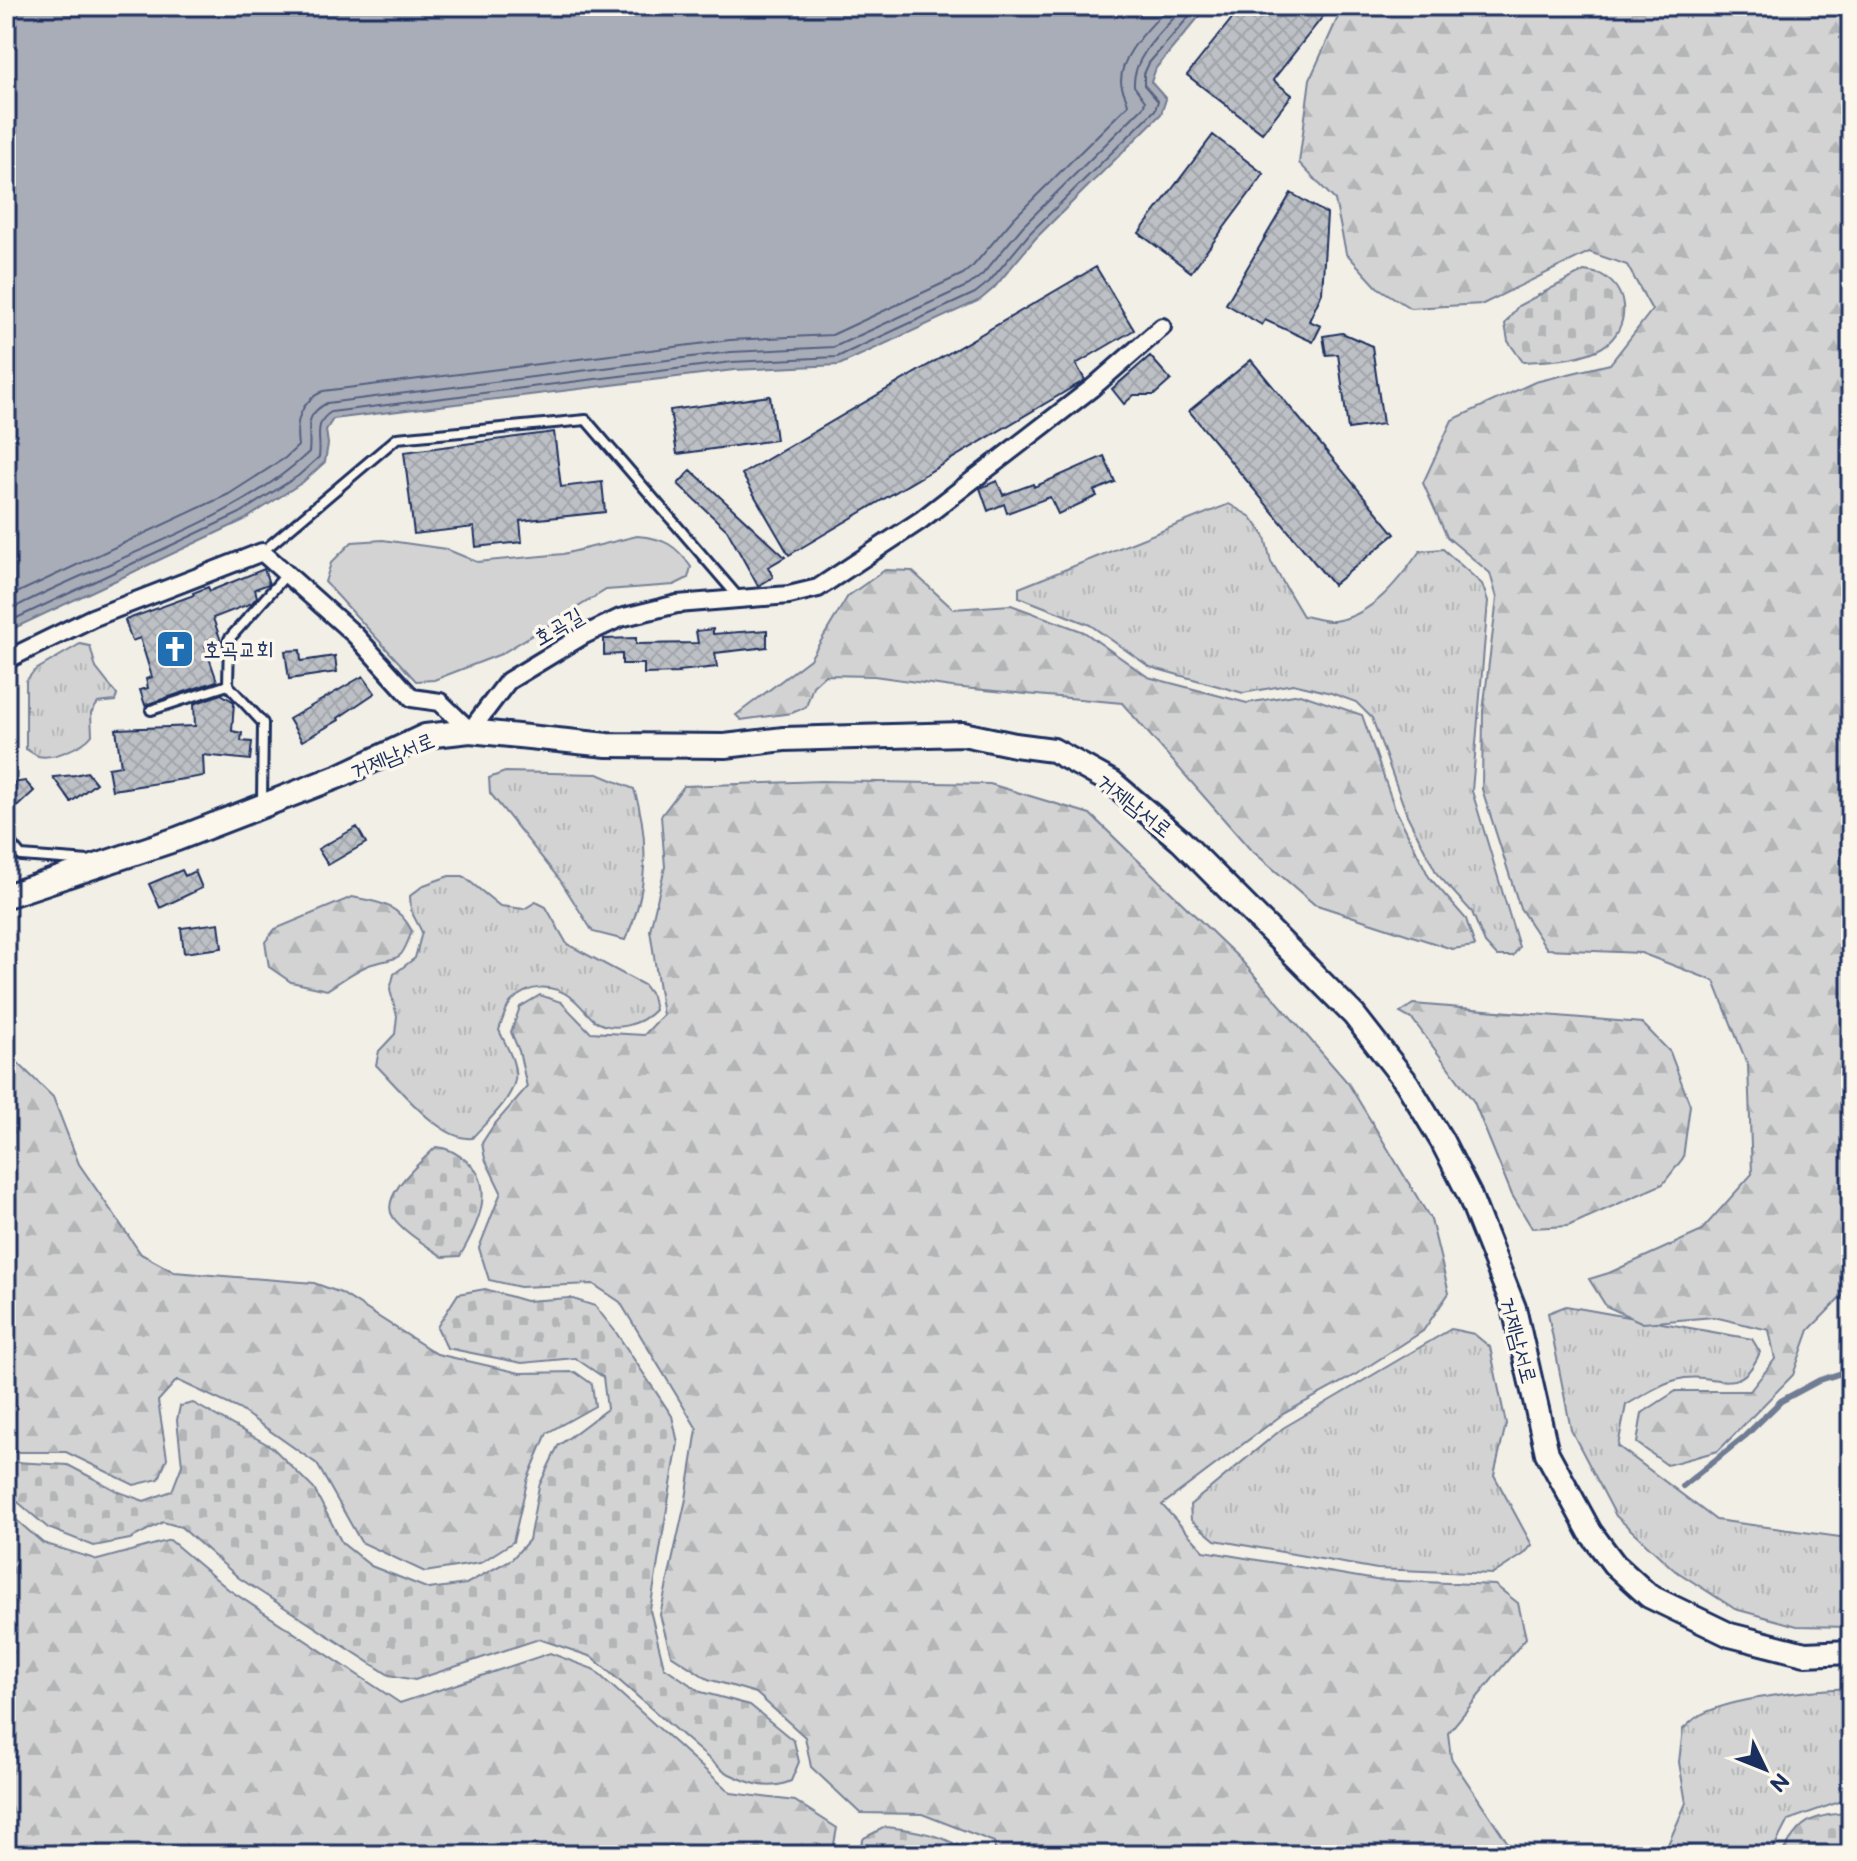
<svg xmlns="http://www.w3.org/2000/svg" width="1857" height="1861" font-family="'Balsamiq Sans','Poor Story',sans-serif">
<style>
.grass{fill:url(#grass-tufts);stroke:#768198;stroke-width:2}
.forest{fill:url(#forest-firs);stroke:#768198;stroke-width:2}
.cemetery{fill:url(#cemetery-stones);stroke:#768198;stroke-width:2}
.park{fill:#d2d3d2;stroke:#768198;stroke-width:2}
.water{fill:#a9adb7;stroke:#707b93;stroke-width:2}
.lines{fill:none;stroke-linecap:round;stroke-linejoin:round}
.shore{stroke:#546182;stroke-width:2}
.stream{stroke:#707b93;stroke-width:6}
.building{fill:url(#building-cross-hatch);stroke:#1b2f5e;stroke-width:2}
.service-casing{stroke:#1b2f5e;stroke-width:14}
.minor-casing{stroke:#1b2f5e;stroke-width:22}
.secondary-casing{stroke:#1b2f5e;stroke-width:28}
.service{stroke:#fbf7ec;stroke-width:8}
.minor{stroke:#fbf7ec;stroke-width:16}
.secondary{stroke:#fbf7ec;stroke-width:22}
.labels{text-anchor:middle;stroke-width:7;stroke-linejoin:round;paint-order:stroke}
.street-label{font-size:22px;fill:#1b2f5e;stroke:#fbf7ec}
.poi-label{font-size:22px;fill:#1b2f5e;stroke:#fbf7ec;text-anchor:start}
</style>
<defs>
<pattern id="grass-tufts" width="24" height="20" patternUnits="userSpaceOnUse" patternTransform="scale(2)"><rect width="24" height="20" fill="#d2d3d2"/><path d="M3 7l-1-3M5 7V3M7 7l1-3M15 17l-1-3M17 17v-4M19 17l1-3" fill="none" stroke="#b4b5b7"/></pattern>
<pattern id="forest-firs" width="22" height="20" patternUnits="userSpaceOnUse" patternTransform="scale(2)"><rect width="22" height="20" fill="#d2d3d2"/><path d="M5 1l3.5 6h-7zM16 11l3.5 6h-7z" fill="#b4b5b7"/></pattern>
<pattern id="cemetery-stones" width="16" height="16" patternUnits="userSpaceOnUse" patternTransform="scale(2)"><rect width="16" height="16" fill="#d2d3d2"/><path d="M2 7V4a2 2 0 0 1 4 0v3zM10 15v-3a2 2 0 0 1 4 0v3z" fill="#b4b5b7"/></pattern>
<pattern id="building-cross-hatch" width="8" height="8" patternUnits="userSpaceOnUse" patternTransform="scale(2)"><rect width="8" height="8" fill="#bdc0c4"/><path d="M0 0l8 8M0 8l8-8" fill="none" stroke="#a2a5ab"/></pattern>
</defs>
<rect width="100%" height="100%" fill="#f2efe6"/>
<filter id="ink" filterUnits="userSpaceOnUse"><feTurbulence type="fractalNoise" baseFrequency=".0125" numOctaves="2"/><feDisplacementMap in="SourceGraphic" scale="16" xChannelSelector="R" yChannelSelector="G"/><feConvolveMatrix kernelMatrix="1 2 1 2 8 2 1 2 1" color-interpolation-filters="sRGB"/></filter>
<g filter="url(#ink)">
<path class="grass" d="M 1229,504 L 1251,517 L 1265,537 L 1271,562 L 1303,616 C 1312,617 1324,622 1334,621 C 1372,616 1399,580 1420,551 L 1443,549 L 1482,584 L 1488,601 L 1472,791 L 1519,947 L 1513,956 L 1497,956 L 1485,943 L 1472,912 L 1437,874 L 1407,815 L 1372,718 L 1356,702 L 1331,693 L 1293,684 L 1243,693 L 1150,667 L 1090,625 L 1019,597 L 1019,588 Z
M 80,644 L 90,646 L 96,668 L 117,695 L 115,701 L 98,703 L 91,713 L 92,735 C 84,746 52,760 38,756 C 33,754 30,751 26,749 L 26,681 L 34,671 Z
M 505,772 L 598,774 L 634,789 C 650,838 648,894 625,940 L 593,932 L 560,880 L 490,793 L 489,778 Z
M 449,876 L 463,876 L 500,906 L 524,909 L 536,902 L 546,907 L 567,944 L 644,985 L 652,996 L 655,1010 C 642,1024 613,1034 594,1020 C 586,1013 580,1004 572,998 C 552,983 528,984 511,1002 C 505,1009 502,1022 499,1030 C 505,1044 518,1064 515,1080 C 511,1101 486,1122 472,1138 C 441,1142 398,1087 376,1065 L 379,1051 L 395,1034 L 397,1016 L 390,990 L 394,974 L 415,958 L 422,932 L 411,911 L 410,896 L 424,885 Z
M 1566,1306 L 1752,1339 L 1760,1352 C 1739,1402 1714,1369 1676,1380 C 1659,1384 1641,1397 1626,1405 L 1618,1446 L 1716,1520 L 1840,1537 L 1851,1535 L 1851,1627 L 1797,1626 L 1735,1609 L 1673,1569 L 1616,1516 L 1571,1430 L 1548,1313 Z
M 1451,1329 L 1474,1334 L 1490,1347 L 1506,1424 L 1494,1475 L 1532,1545 L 1524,1554 L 1493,1574 L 1377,1569 L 1215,1540 L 1191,1520 L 1190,1505 L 1283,1428 Z
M 1851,1688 L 1851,1723 L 1844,1743 L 1851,1774 L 1851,1794 L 1848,1799 L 1788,1820 L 1770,1855 L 1666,1855 L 1669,1842 L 1686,1803 L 1679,1762 L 1683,1729 C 1688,1725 1692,1720 1697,1717 C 1729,1697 1813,1690 1851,1688 Z"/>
<path class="forest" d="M 1343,6 L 1851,6 L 1851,1287 L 1809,1330 L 1793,1375 L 1718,1451 L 1667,1465 L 1637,1443 L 1642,1413 L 1676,1391 L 1750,1391 L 1775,1359 L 1769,1330 L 1714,1317 L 1643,1323 L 1606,1306 L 1589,1279 L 1609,1273 L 1700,1232 L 1752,1174 L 1748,1066 L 1714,981 L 1641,953 L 1547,949 L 1520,908 L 1482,789 L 1483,711 L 1497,598 L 1490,573 L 1447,537 L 1423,483 L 1452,420 L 1535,382 L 1610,364 L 1652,310 L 1627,265 L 1589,252 L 1483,304 L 1410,308 L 1377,287 L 1346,253 L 1335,200 L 1299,163 L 1310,79 Z
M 885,570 L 912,571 L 953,609 L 1011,605 L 1084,632 L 1148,677 L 1247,703 L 1300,694 L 1362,715 L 1394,806 L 1429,877 L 1466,919 L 1475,946 L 1452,949 L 1314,904 L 1249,848 L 1122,703 L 952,687 L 874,676 L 825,675 L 813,686 L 806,707 L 792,713 L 741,720 L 736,715 L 810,659 L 848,596 Z
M 821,781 L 990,784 L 1090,814 L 1241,960 L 1348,1083 L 1431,1220 L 1449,1293 L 1423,1331 L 1355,1375 L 1283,1414 L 1162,1505 L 1204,1551 L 1376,1580 L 1495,1585 L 1518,1603 L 1526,1638 L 1448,1733 L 1451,1758 L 1516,1855 L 996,1855 L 994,1842 L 922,1814 L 860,1813 L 811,1767 L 805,1737 L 756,1693 L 708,1679 L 671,1655 L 660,1615 L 686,1499 L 697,1429 L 620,1302 L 593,1284 L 520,1287 L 489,1280 L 479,1248 L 501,1192 L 485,1159 L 482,1143 L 493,1126 L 527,1087 L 519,1051 L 511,1032 L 520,1007 L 540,995 L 561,1002 L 590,1032 L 644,1035 L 663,1015 L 650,930 L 665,867 L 661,816 L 684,786 Z
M 352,897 C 380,902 398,904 412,931 C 400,963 401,956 372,964 C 356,969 340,982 327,990 L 291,982 L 269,967 L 265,942 L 275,929 Z
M 1413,1004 L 1642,1023 L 1670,1052 L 1690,1105 L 1683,1158 L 1663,1184 L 1568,1226 L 1532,1228 L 1512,1195 L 1474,1102 L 1413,1020 L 1400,1013 Z
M 6,1054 L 12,1057 L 53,1097 L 79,1164 L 141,1254 L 174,1272 L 314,1283 L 341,1293 L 437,1354 L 520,1373 L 575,1372 L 592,1384 L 595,1406 L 547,1433 L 528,1478 L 513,1542 L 480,1563 L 425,1572 L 361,1542 L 317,1464 L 239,1409 L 177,1380 L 158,1401 L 167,1458 L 159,1479 L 134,1485 L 66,1452 L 6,1452 Z
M 6,1511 L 43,1543 L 98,1560 L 170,1540 L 228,1589 L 400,1703 L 550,1653 L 593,1669 L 731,1793 L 795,1801 L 837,1828 L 832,1855 L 6,1855 Z"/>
<path class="cemetery" d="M 1584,271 C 1589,272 1597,273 1602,275 C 1634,293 1628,336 1597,350 C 1574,360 1547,361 1523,362 L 1508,341 L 1505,324 L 1518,306 Z
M 436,1147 C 448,1148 454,1152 464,1159 C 499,1183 477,1227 460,1256 L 443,1257 C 429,1247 402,1231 393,1217 C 379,1196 421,1162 436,1147 Z
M 485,1289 L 526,1301 L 570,1298 L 595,1306 L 615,1331 L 672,1416 L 678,1443 L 650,1610 L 664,1667 L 701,1692 L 750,1705 L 794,1741 L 799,1762 L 791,1781 C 767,1792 746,1782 723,1771 L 592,1657 L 539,1639 L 415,1680 L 389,1675 L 239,1578 L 181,1527 L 163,1522 L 130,1539 L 94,1546 L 48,1528 L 12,1497 L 6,1471 L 15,1462 L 68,1465 L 119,1492 L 144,1501 L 172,1491 L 182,1465 L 177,1420 L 180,1406 L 193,1403 L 272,1447 L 314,1489 L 342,1543 L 371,1566 L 429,1589 L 466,1584 L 512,1559 L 529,1540 L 539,1486 L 558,1446 L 607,1409 L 603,1377 L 575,1358 L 522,1363 L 447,1348 L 437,1327 L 458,1294 Z
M 1848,1813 L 1851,1816 L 1851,1855 L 1781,1855 C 1800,1822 1809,1815 1848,1813 Z
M 885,1827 C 915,1830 948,1835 972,1855 L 855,1855 L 864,1838 Z"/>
<path class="park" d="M 637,536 C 664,538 676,545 691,567 L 688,578 L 674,585 L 606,590 L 501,654 L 434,680 L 416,681 L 325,582 L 331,563 L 352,542 L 383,540 L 446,549 L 477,562 L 563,554 Z"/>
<path class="water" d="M 6,6 L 1208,6 L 1156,68 L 1151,82 L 1166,99 L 1161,114 L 1035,239 L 994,288 L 980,300 L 839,365 L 734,370 L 333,419 L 326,430 L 328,444 L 325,462 L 303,482 L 244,520 L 6,632 Z"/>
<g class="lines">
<path class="shore" d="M 6,598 L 229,494 L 285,458 L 298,446 C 295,422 299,403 323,391 L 730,340 L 832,335 L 963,274 L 973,266 L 1014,218 L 1128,105 C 1127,97 1121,90 1121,81 C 1121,52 1151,27 1169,6
M 6,612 C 100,560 232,526 309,452 C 312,429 301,417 327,403 L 731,352 L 834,347 L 969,285 L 982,275 L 1023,226 L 1144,106 L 1145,101 L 1134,86 C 1132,55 1167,27 1185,6
M 6,623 L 240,513 L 298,476 L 319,457 C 322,439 312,424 331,412 L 732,362 L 837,357 L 975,293 L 989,282 L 1030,233 L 1155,110 L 1158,101 L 1144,85 L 1144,74 L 1149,63 L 1198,6"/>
<path class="stream" d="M 1683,1486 L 1745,1436 L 1781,1401 L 1820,1380 L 1851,1370"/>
</g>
<path class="building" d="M 1242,6 L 1331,6 L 1273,80 L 1292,95 L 1262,133 L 1187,75 Z
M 1213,135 L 1264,174 L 1191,272 L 1139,233 Z
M 1291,193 L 1327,214 L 1322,293 L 1309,321 L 1321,326 L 1313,342 L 1265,320 L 1262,325 L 1226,304 Z
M 1096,267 L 1134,330 L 1076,364 L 1085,380 L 789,555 L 742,474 Z
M 1342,333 L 1372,346 L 1383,424 L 1348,429 L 1338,354 L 1326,355 L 1323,336 Z
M 1150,356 L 1171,380 L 1154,395 L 1134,395 L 1124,404 L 1112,389 Z
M 1251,360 L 1395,534 L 1333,585 L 1189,411 Z
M 770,396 L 776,440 L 677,454 L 670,410 Z
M 554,432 L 561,487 L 602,482 L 605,512 L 520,521 L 522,542 L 476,547 L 474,527 L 414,534 L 404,452 Z
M 1104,456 L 1115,482 L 1094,491 L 1097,496 L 1058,514 L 1050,497 L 1007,513 L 1004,504 L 988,511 L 980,488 L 997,481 L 1003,495 L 1033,484 L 1034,487 Z
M 691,470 L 785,557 L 768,567 L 773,577 L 758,586 L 727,530 L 678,484 Z
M 264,569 L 269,584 L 255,589 L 257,597 L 252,603 L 213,618 L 221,641 L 205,646 L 217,681 L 145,705 L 140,690 L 148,688 L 146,679 L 152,677 L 140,638 L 132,641 L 125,620 L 194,595 L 193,593 L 208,587 L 210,591 Z
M 713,629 L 713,634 L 767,630 L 767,647 L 715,653 L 717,667 L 678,671 L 679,673 L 644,674 L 644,664 L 622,664 L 622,654 L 604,655 L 604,639 L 636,638 L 636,644 L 698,643 L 696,631 Z
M 300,650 L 301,661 L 335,656 L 337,672 L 289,679 L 285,651 Z
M 363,676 L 375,693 L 338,718 L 339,720 L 302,741 L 289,719 Z
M 221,694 L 234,702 L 232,731 L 242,733 L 241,741 L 252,742 L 250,760 L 203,755 L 204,776 L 112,790 L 108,768 L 121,766 L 116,729 L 195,726 L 194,704 Z
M 87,772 L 96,783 L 71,802 L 53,777 L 75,775 Z
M 25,781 L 34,791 L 6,817 L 6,784 Z
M 357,827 L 366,843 L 328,865 L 318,849 Z
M 182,870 L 185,876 L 195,871 L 202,888 L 160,908 L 149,884 Z
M 219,923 L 222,948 L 184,953 L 181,928 Z"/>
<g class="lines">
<g class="service-casing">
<path id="service" d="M 262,552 L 397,438 L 586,420 L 739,598
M 228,685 L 263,723 L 262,802
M 151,710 L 228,685 L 229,639 L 286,575
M 6,838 L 21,856 L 89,861"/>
</g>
<g class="minor-casing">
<path id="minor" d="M 6,660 L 92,618 L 262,552 L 355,635 L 412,698 L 440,702 L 470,731 L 508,681 L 584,635 L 620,618 L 677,604 L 789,595 L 818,588 L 921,520 L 1092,388 L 1162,327"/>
</g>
<g class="secondary-casing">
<path id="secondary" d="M 6,896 L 177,839 L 342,775 L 425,736 L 470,731 L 607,745 L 725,746 L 784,739 L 963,734 L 1015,745 L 1053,750 L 1113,783 L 1181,841 L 1354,1015 L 1407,1083 L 1442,1141 L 1469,1194 L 1514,1308 L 1547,1453 L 1590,1532 L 1614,1564 L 1649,1596 L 1730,1635 L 1805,1654 L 1851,1652"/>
</g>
<use href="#service" class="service"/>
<use href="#minor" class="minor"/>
<use href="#secondary" class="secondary"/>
</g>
</g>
<defs>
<g id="church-square" transform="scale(2)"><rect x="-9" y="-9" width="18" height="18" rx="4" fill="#1f6fb2" stroke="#fbf7ec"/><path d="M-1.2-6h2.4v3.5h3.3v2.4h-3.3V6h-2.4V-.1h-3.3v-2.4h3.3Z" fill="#fff"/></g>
</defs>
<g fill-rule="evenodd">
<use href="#church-square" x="175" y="649"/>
</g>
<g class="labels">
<g class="street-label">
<text transform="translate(558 626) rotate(-30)" y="8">호곡길</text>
<text transform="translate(392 755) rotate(-22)" y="8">거제남서로</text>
<text transform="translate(1135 805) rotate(38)" y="8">거제남서로</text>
<text transform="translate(1519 1340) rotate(75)" y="8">거제남서로</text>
</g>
<g class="poi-label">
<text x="203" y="657">호곡교회</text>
</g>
</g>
<rect width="1857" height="1861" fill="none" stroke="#fbf7ec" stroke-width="32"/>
<rect x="16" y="16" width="1825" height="1829" fill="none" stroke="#1b2f5e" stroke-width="3" filter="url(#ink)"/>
<g transform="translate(1765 1769) rotate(133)" stroke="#fbf7ec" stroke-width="6" paint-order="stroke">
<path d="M0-6L14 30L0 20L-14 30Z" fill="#1b2f5e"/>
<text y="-12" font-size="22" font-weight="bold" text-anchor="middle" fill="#1b2f5e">N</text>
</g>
</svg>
